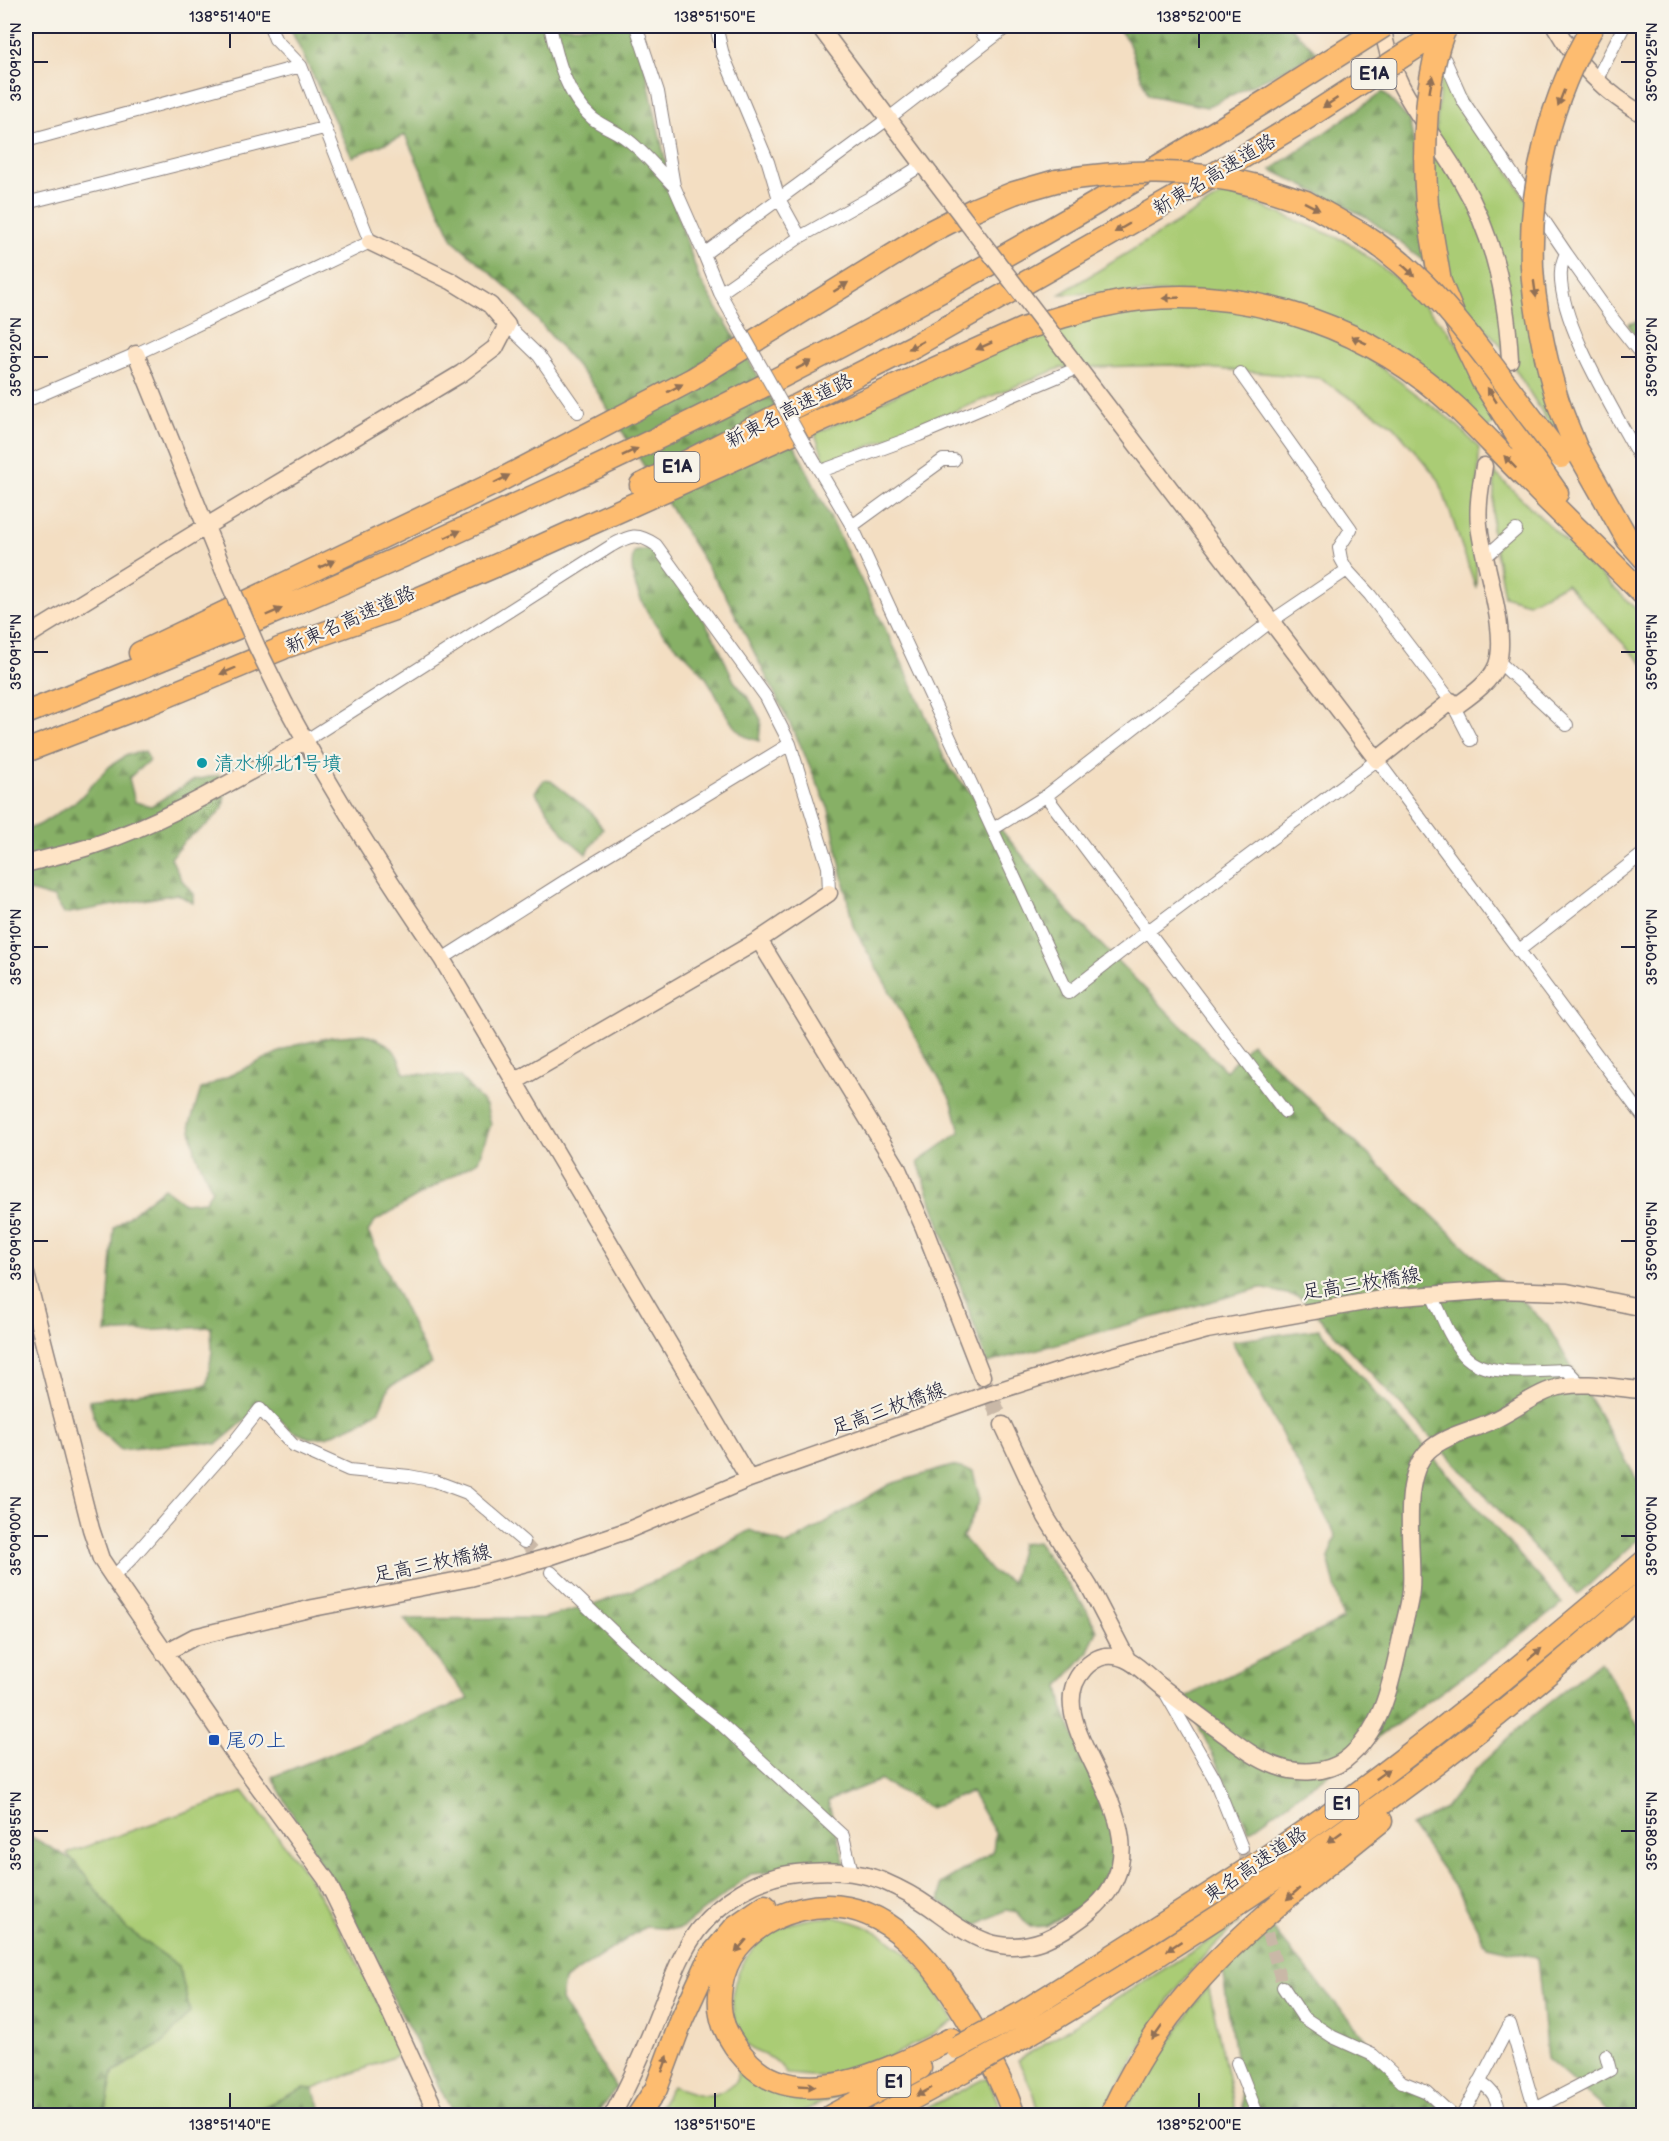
<svg xmlns="http://www.w3.org/2000/svg" width="1669" height="2141" font-family="'Balsamiq Sans','Klee One',sans-serif">
<style>
.green{fill:#aacc75;stroke:#667758;stroke-width:1.5}
.forest{fill:url(#forest-firs);stroke:#546950;stroke-width:1.5}
.lines{fill:none;stroke-linecap:round;stroke-linejoin:round}
.street-tunnel{stroke:#c9b8a7;stroke-width:12;stroke-dasharray:12 6;stroke-linecap:butt}
.secondary-tunnel{stroke:#c9b8a7;stroke-width:16;stroke-dasharray:16 8;stroke-linecap:butt}
.street-casing{stroke:#8a807e;stroke-width:14}
.secondary-casing{stroke:#8a807e;stroke-width:19}
.highway-casing{stroke:#8a807e;stroke-width:25}
.street{stroke:#fff;stroke-width:12}
.secondary{stroke:#fee4c6;stroke-width:16}
.highway{stroke:#fdbc70;stroke-width:22}
.street-bridge-casing{stroke:#8a807e;stroke-width:14;stroke-linecap:butt}
.secondary-bridge-casing{stroke:#8a807e;stroke-width:19;stroke-linecap:butt}
.highway-bridge-casing{stroke:#8a807e;stroke-width:25;stroke-linecap:butt}
.street-bridge{stroke:#fff;stroke-width:12}
.secondary-bridge{stroke:#fee4c6;stroke-width:16}
.highway-bridge{stroke:#fdbc70;stroke-width:22}
.oneway{fill:#906f56}
.ticks{fill:none;stroke:#22223b;stroke-width:2}
.culture-dot{fill:#0f9aa8;stroke:#f7f3e8;stroke-width:2}
.transit-dot{fill:#1a4fb4;stroke:#f7f3e8;stroke-width:2}
.labels{text-anchor:middle;stroke-width:4.5;stroke-linejoin:round;paint-order:stroke}
.shield{fill:#f7f3e8;stroke:#62616f;stroke-width:1.5}
.shield-label{font-size:18px;font-weight:bold;fill:#22223b}
.street-label{font-size:20px;fill:#22223b;stroke:#f7f3e8}
.culture-label{font-size:20px;fill:#0d838f;stroke:#f7f3e8;text-anchor:start}
.transit-label{font-size:20px;fill:#164399;stroke:#f7f3e8;text-anchor:start}
.neatline{fill:none;stroke:#22223b;stroke-width:2}
.ticks-label{font-size:15px;text-anchor:middle;fill:#22223b}
</style>
<defs>
<pattern id="forest-firs" width="22" height="20" patternUnits="userSpaceOnUse" patternTransform="scale(1.5)"><rect width="22" height="20" fill="#87b066"/><path d="M5 1l3.5 6h-7zM16 11l3.5 6h-7z" fill="#6e8f55"/></pattern>
</defs>
<rect width="100%" height="100%" fill="#f7f3e8"/>
<filter id="ink" filterUnits="userSpaceOnUse"><feTurbulence type="fractalNoise" baseFrequency=".0167" numOctaves="2"/><feDisplacementMap in="SourceGraphic" scale="12" xChannelSelector="R" yChannelSelector="G"/><feConvolveMatrix kernelMatrix="1 2 1 2 8 2 1 2 1" color-interpolation-filters="sRGB"/></filter>
<filter id="wash" filterUnits="userSpaceOnUse"><feTurbulence type="fractalNoise" baseFrequency=".008" numOctaves="4" result="noise"/><feDisplacementMap in="SourceGraphic" scale="24" xChannelSelector="R" yChannelSelector="G"/><feGaussianBlur stdDeviation="1.35" result="paint"/><feColorMatrix in="noise" values="0 0 0 0 0 0 0 0 0 0 0 0 0 0 0 0 0 1.4 0 .05"/><feComposite in="paint" operator="in"/></filter>
<g filter="url(#wash)">
<rect width="100%" height="100%" fill="#f3dec2"/>
<path class="green" d="M 1442,63 L 1526,199 L 1562,441 L 1545,417 L 1499,343 L 1452,295 L 1431,186 Z
M 1227,192 L 1348,242 L 1398,280 L 1445,327 L 1469,361 L 1494,423 L 1486,429 L 1315,317 L 1248,291 L 1060,294 Z
M 1246,303 L 1347,342 L 1455,423 L 1479,448 L 1476,588 L 1439,480 L 1394,426 L 1319,378 L 1171,365 L 1060,368 L 826,464 L 815,434 L 1031,329 L 1126,309 Z
M 1495,473 L 1643,616 L 1643,664 L 1566,584 L 1528,603 L 1504,596 L 1492,530 Z
M 244,1792 L 305,1872 L 344,1936 L 403,2053 L 313,2089 L 256,2115 L 105,2115 L 113,2072 L 163,2043 L 179,1966 L 126,1928 L 67,1853 Z
M 833,1917 C 896,1928 925,1968 954,2021 C 913,2045 864,2077 814,2076 C 804,2076 795,2074 786,2074 C 774,2051 759,2058 747,2045 C 742,2040 739,2030 736,2024 C 723,1984 748,1939 788,1925 C 802,1919 818,1918 833,1917 Z
M 1238,1923 L 1200,1960 L 1172,1995 L 1101,2115 L 1040,2115 L 1034,2094 L 1018,2060 Z
M 1208,1984 L 1236,2115 L 1122,2115 Z
M 738,2071 L 752,2077 L 772,2092 L 846,2092 L 794,2115 L 654,2116 L 672,2086 C 701,2095 710,2103 736,2082 Z
M 987,2077 L 999,2105 L 1001,2115 L 912,2116 Z"/>
<path class="forest" d="M 289,26 L 636,26 L 676,210 L 699,278 L 770,396 L 905,669 L 947,764 L 1067,910 L 1226,1071 L 1251,1043 L 1547,1325 L 1643,1490 L 1643,1535 L 1578,1595 L 1300,1297 L 1260,1288 L 987,1363 L 918,1162 L 960,1132 L 952,1102 L 853,926 L 829,810 L 800,744 L 726,596 L 593,385 L 517,296 L 453,240 L 405,135 L 352,157 Z
M 1116,26 L 1289,26 L 1318,53 L 1207,107 L 1148,95 L 1128,41 Z
M 1383,92 L 1409,120 L 1421,178 L 1430,265 L 1366,217 L 1271,170 Z
M 1643,320 L 1643,349 L 1628,324 Z
M 647,549 L 663,563 L 696,606 L 717,643 L 734,681 L 750,700 L 761,720 L 759,741 C 754,739 746,738 742,734 C 724,719 718,693 704,675 C 692,659 676,647 662,632 C 645,612 626,578 634,552 Z
M 145,751 L 149,760 L 129,778 L 135,802 L 151,806 L 194,780 L 219,775 L 226,788 L 223,808 L 207,825 L 185,840 L 171,858 L 181,879 L 193,893 L 193,903 L 177,894 L 64,914 L 54,898 L 30,891 L 26,892 L 26,830 L 41,824 L 78,800 L 110,766 L 127,755 Z
M 544,780 L 551,781 L 591,812 L 603,829 L 586,854 L 566,837 L 535,792 Z
M 364,1034 C 390,1044 395,1045 404,1073 L 460,1077 L 486,1105 L 491,1124 L 478,1161 L 375,1221 L 368,1232 L 431,1364 L 389,1387 L 379,1410 L 363,1421 L 326,1437 L 310,1438 L 292,1431 L 264,1404 L 217,1444 L 196,1442 L 121,1450 L 98,1429 L 89,1400 L 207,1385 L 212,1351 L 211,1327 L 106,1333 L 114,1228 L 164,1188 L 184,1203 L 205,1201 L 212,1190 L 195,1152 L 190,1124 L 201,1089 L 292,1046 L 331,1037 Z
M 1319,1329 L 1563,1604 L 1249,1831 L 1185,1697 L 1343,1619 L 1328,1558 L 1336,1536 L 1232,1341 Z
M 952,1466 L 973,1471 L 980,1500 L 963,1537 L 992,1572 L 1012,1582 L 1021,1544 L 1037,1542 L 1086,1609 L 1097,1630 L 1087,1653 L 1059,1686 L 1064,1711 L 1094,1784 L 1115,1826 L 1112,1867 L 1080,1906 L 1046,1926 L 1030,1927 L 1017,1912 L 1006,1910 L 972,1927 L 940,1901 L 940,1884 L 993,1852 L 995,1833 L 971,1792 L 930,1808 L 880,1780 L 828,1801 L 845,1865 L 751,1874 L 680,1929 L 645,1927 L 564,1980 L 561,2000 L 616,2088 L 596,2115 L 454,2115 L 377,1967 L 272,1777 L 469,1699 L 404,1619 L 544,1618 L 602,1602 L 665,1577 L 750,1530 L 787,1545 L 890,1484 Z
M 1601,1661 L 1643,1735 L 1643,2115 L 1611,2115 L 1547,2059 L 1537,1957 L 1487,1946 L 1457,1890 L 1411,1826 L 1445,1809 L 1477,1768 L 1531,1717 Z
M 26,1834 L 73,1860 L 126,1928 L 179,1966 L 190,2012 L 163,2043 L 113,2072 L 105,2115 L 26,2115 Z
M 1271,1927 L 1402,2082 L 1452,2115 L 1244,2115 L 1222,1969 Z
M 304,2088 L 313,2089 L 324,2115 L 245,2115 Z"/>
</g>
<g filter="url(#ink)">
<g class="lines">
<path class="street-tunnel" d="M 524,1542 L 551,1572
M 1242,1848 L 1257,1896
M 1262,1916 L 1283,1987"/>
<path class="secondary-tunnel" d="M 982,1376 L 1003,1425"/>
<g class="street-casing">
<path id="street" d="M 550,26 C 557,58 566,95 592,118 C 603,127 617,131 628,140 C 645,153 659,171 674,186
M 636,26 L 658,92 L 674,186 L 704,254 L 889,118 L 1008,26
M 716,26 L 723,55 L 768,162 L 779,199 L 800,237
M 977,26 L 988,41
M 1416,26 L 1445,60 L 1463,101 L 1566,253 C 1564,258 1561,265 1561,271 C 1557,322 1619,418 1644,466
M 1596,81 L 1624,26
M 26,141 L 301,66
M 26,203 L 324,128
M 1566,253 L 1613,319 L 1644,358
M 704,254 L 720,293
M 731,313 L 720,293 L 800,237 L 873,196 L 922,165
M 507,325 L 539,356 L 578,412
M 1240,373 L 1351,529 L 1339,548 L 1341,559 L 1347,570 L 1370,595 L 1451,701 L 1471,740
M 26,401 L 136,354 L 370,242 L 301,66 L 275,39 L 270,26
M 815,463 L 852,526 L 1068,993 L 1148,931 L 1377,760 L 1644,1118
M 821,471 L 919,435 L 1078,368
M 852,526 L 943,460 L 954,460
M 1484,558 L 1516,530
M 1498,661 L 1567,725
M 305,741 L 611,546 C 630,535 637,532 656,545 L 766,697 L 790,744 L 828,867 L 829,893
M 1046,796 L 1285,1112
M 993,829 L 1046,796 L 1270,622 L 1347,570
M 1518,951 L 1644,853
M 442,959 L 579,872 L 790,744
M 1431,1293 C 1441,1313 1449,1338 1464,1355 C 1486,1379 1537,1370 1567,1370 L 1581,1385
M 551,1572 L 622,1640 L 690,1700 L 721,1724 L 843,1836 L 852,1872
M 113,1577 L 132,1558 L 234,1442 L 260,1409 L 293,1445 L 349,1470 L 409,1476 L 435,1481 L 467,1493 L 524,1542
M 1166,1694 L 1214,1778 L 1242,1848
M 1283,1987 L 1303,2017 L 1333,2037 L 1373,2055 L 1402,2082 L 1427,2092 L 1453,2116
M 1237,2063 L 1258,2116
M 1479,2082 C 1494,2090 1497,2100 1501,2116
M 1535,2109 L 1610,2070 L 1606,2055
M 1462,2116 L 1510,2024 L 1537,2116"/>
</g>
<g class="secondary-casing">
<path id="secondary" d="M 819,26 L 930,174
M 1383,26 C 1388,86 1432,129 1461,180 C 1493,234 1507,297 1510,360
M 1555,26 C 1577,65 1605,93 1644,115
M 136,354 L 223,569
M 1072,360 L 1377,760 L 1451,701 L 1455,707 C 1470,696 1490,683 1497,665 C 1509,631 1483,564 1479,525 C 1477,505 1481,485 1484,466
M 26,637 L 205,527 L 462,373 L 495,348 L 507,325 L 490,305 L 451,281 L 370,242
M 285,704 C 332,792 386,877 442,959 L 749,1479
M 26,864 C 47,858 70,853 92,846 C 167,821 236,779 305,741
M 759,940 L 897,1167 L 924,1228 L 982,1376
M 514,1082 L 759,940 L 829,893
M 26,1274 L 91,1529 L 101,1559 L 113,1577 L 236,1756 L 326,1879 L 379,1988 L 438,2116
M 1003,1425 L 1046,1517 L 1089,1586 L 1127,1659
M 164,1653 L 194,1637 L 313,1608 L 470,1578 L 549,1557 L 626,1531 L 749,1479 L 985,1395 L 1066,1369 L 1207,1330 L 1387,1298 L 1497,1290 L 1567,1292 L 1644,1308
M 612,2116 C 631,2081 646,2046 660,2010 C 671,1982 680,1954 698,1930 C 722,1900 757,1877 796,1873 C 826,1870 855,1870 883,1881 C 899,1888 916,1897 930,1907 C 967,1933 995,1958 1044,1940 C 1063,1932 1081,1920 1096,1906 C 1179,1825 1029,1728 1084,1669 C 1089,1663 1098,1657 1106,1656 C 1128,1653 1144,1673 1159,1685 C 1178,1700 1197,1714 1216,1728 C 1235,1742 1254,1758 1276,1766 C 1297,1774 1326,1774 1345,1760 C 1384,1730 1392,1678 1402,1633 C 1405,1619 1410,1604 1411,1589 C 1414,1551 1399,1479 1428,1451 C 1445,1435 1471,1431 1492,1421 C 1514,1411 1540,1390 1564,1386 C 1589,1381 1617,1389 1644,1390"/>
</g>
<g class="highway-casing">
<path id="highway" d="M 1257,186 L 1306,202 L 1362,234
M 1427,205 L 1440,282 L 1466,346 L 1482,380 L 1518,437 L 1557,493
M 1576,448 L 1628,540 L 1644,558
M 641,485 L 916,345 L 1183,193 L 1299,123
M 279,649 L 394,609 L 530,551 L 1023,329 C 1062,317 1102,303 1142,299 C 1257,287 1374,330 1458,409 C 1482,432 1504,457 1528,480 C 1566,519 1606,556 1644,595
M 140,653 L 495,483 L 693,379 L 932,231 L 975,209 L 1014,193 L 1056,181
M 26,713 C 204,644 379,569 552,488 C 660,438 767,386 872,329 C 1007,256 1140,179 1271,98
M 26,751 L 148,704 L 283,648
M 1018,2015 C 1108,1959 1198,1903 1286,1844 C 1412,1758 1528,1660 1644,1562
M 1027,2035 C 1162,1956 1293,1870 1420,1776 C 1497,1718 1571,1655 1644,1591
M 951,2039 C 896,2066 802,2117 749,2063 C 738,2051 730,2041 724,2026 C 715,2001 721,1969 737,1948 C 754,1927 776,1915 802,1909 C 886,1890 938,1967 974,2030 C 989,2058 1004,2085 1014,2116
M 638,2116 L 656,2089 L 682,2019 L 711,1956 L 736,1926 L 765,1906
M 831,2116 L 920,2068
M 880,2116 L 967,2069
M 1110,2116 C 1130,2074 1153,2034 1183,1999 C 1239,1931 1313,1876 1381,1821"/>
</g>
<use href="#street" class="street"/>
<use href="#secondary" class="secondary"/>
<use href="#highway" class="highway"/>
<g class="street-bridge-casing">
<path id="street-bridge" d="M 731,313 L 815,463"/>
</g>
<g class="secondary-bridge-casing">
<path id="secondary-bridge" d="M 930,174 L 1072,360
M 223,569 L 257,647 L 285,704"/>
</g>
<g class="highway-bridge-casing">
<path id="highway-bridge" d="M 1271,98 L 1384,26
M 1299,123 L 1449,26
M 1056,181 C 1125,170 1190,168 1257,186
M 1427,205 C 1423,150 1424,76 1446,26
M 1362,234 C 1417,268 1456,318 1494,368 C 1516,398 1538,427 1561,457
M 1576,448 C 1569,429 1559,409 1554,388 C 1544,353 1534,304 1532,267 C 1529,184 1551,96 1593,26
M 957,2048 L 1018,2015
M 967,2069 L 1027,2035"/>
</g>
<use href="#street-bridge" class="street-bridge"/>
<use href="#secondary-bridge" class="secondary-bridge"/>
<use href="#highway-bridge" class="highway-bridge"/>
</g>
<defs><path id="oneway-solid" d="M-6-.8H1V-3.2L6.5 0L1 3.2V.8H-6Z" transform="scale(1.5)"/></defs>
<g class="oneway">
<use href="#oneway-solid" transform="translate(1431 84) rotate(-80)"/>
<use href="#oneway-solid" transform="translate(1561 98) rotate(111)"/>
<use href="#oneway-solid" transform="translate(1330 103) rotate(147)"/>
<use href="#oneway-solid" transform="translate(1312 206) rotate(27)"/>
<use href="#oneway-solid" transform="translate(1122 228) rotate(150)"/>
<use href="#oneway-solid" transform="translate(1408 270) rotate(42)"/>
<use href="#oneway-solid" transform="translate(841 287) rotate(-32)"/>
<use href="#oneway-solid" transform="translate(1535 289) rotate(82)"/>
<use href="#oneway-solid" transform="translate(1171 298) rotate(177)"/>
<use href="#oneway-solid" transform="translate(1359 340) rotate(-154)"/>
<use href="#oneway-solid" transform="translate(916 345) rotate(152)"/>
<use href="#oneway-solid" transform="translate(984 346) rotate(156)"/>
<use href="#oneway-solid" transform="translate(804 365) rotate(-27)"/>
<use href="#oneway-solid" transform="translate(675 388) rotate(-28)"/>
<use href="#oneway-solid" transform="translate(1492 395) rotate(-122)"/>
<use href="#oneway-solid" transform="translate(630 452) rotate(-25)"/>
<use href="#oneway-solid" transform="translate(1510 462) rotate(-134)"/>
<use href="#oneway-solid" transform="translate(502 479) rotate(-27)"/>
<use href="#oneway-solid" transform="translate(453 534) rotate(-25)"/>
<use href="#oneway-solid" transform="translate(327 564) rotate(-26)"/>
<use href="#oneway-solid" transform="translate(274 612) rotate(-23)"/>
<use href="#oneway-solid" transform="translate(228 671) rotate(157)"/>
<use href="#oneway-solid" transform="translate(1535 1654) rotate(-40)"/>
<use href="#oneway-solid" transform="translate(1382 1774) rotate(-36)"/>
<use href="#oneway-solid" transform="translate(1335 1837) rotate(144)"/>
<use href="#oneway-solid" transform="translate(1293 1894) rotate(139)"/>
<use href="#oneway-solid" transform="translate(741 1946) rotate(131)"/>
<use href="#oneway-solid" transform="translate(1174 1946) rotate(147)"/>
<use href="#oneway-solid" transform="translate(1157 2033) rotate(125)"/>
<use href="#oneway-solid" transform="translate(665 2064) rotate(-70)"/>
<use href="#oneway-solid" transform="translate(807 2086) rotate(3)"/>
<use href="#oneway-solid" transform="translate(924 2092) rotate(152)"/>
</g>
</g>
<path class="ticks" d="M 230,33 L 230,48M 715,33 L 715,48M 1199,33 L 1199,48M 33,62 L 48,62M 1621,62 L 1636,62M 33,357 L 48,357M 1621,357 L 1636,357M 33,652 L 48,652M 1621,652 L 1636,652M 33,947 L 48,947M 1621,947 L 1636,947M 33,1241 L 48,1241M 1621,1241 L 1636,1241M 33,1536 L 48,1536M 1621,1536 L 1636,1536M 33,1831 L 48,1831M 1621,1831 L 1636,1831M 230,2093 L 230,2108M 715,2093 L 715,2108M 1199,2093 L 1199,2108"/>
<circle class="culture-dot" cx="202" cy="763" r="6"/>
<rect class="transit-dot" x="208" y="1734" width="12" height="12" rx="3"/>
<g class="labels">
<g class="shield">
<rect x="1351.5" y="59" width="45" height="30" rx="4.5"/>
<rect x="654.5" y="452" width="45" height="30" rx="4.5"/>
<rect x="1325.5" y="1789" width="33" height="30" rx="4.5"/>
<rect x="877.5" y="2067" width="33" height="30" rx="4.5"/>
</g>
<g class="shield-label">
<text x="1374" y="80">E1A</text>
<text x="677" y="473">E1A</text>
<text x="1342" y="1810">E1</text>
<text x="894" y="2088">E1</text>
</g>
<g class="street-label">
<text transform="translate(1214 174) rotate(-31)" y="7">新東名高速道路</text>
<text transform="translate(789 410) rotate(-27)" y="7">新東名高速道路</text>
<text transform="translate(350 619) rotate(-24)" y="7">新東名高速道路</text>
<text transform="translate(1361 1283) rotate(-9)" y="7">足高三枚橋線</text>
<text transform="translate(888 1408) rotate(-20)" y="7">足高三枚橋線</text>
<text transform="translate(432 1563) rotate(-12)" y="7">足高三枚橋線</text>
<text transform="translate(1255 1864) rotate(-34)" y="7">東名高速道路</text>
</g>
<g class="culture-label">
<text x="214" y="770">清水柳北1号墳</text>
</g>
<g class="transit-label">
<text x="226" y="1747">尾の上</text>
</g>
</g>
<rect width="1669" height="2141" fill="none" stroke="#f7f3e8" stroke-width="66"/>
<rect x="33" y="33" width="1603" height="2075" class="neatline"/>
<g class="ticks-label">
<text x="230" y="22">138°51'40"E</text>
<text x="715" y="22">138°51'50"E</text>
<text x="1199" y="22">138°52'00"E</text>
<text transform="translate(16 62) rotate(-90)" y="5">35°09'25"N</text>
<text transform="translate(1652 62) rotate(-90)" y="5">35°09'25"N</text>
<text transform="translate(16 357) rotate(-90)" y="5">35°09'20"N</text>
<text transform="translate(1652 357) rotate(-90)" y="5">35°09'20"N</text>
<text transform="translate(16 652) rotate(-90)" y="5">35°09'15"N</text>
<text transform="translate(1652 652) rotate(-90)" y="5">35°09'15"N</text>
<text transform="translate(16 947) rotate(-90)" y="5">35°09'10"N</text>
<text transform="translate(1652 947) rotate(-90)" y="5">35°09'10"N</text>
<text transform="translate(16 1241) rotate(-90)" y="5">35°09'05"N</text>
<text transform="translate(1652 1241) rotate(-90)" y="5">35°09'05"N</text>
<text transform="translate(16 1536) rotate(-90)" y="5">35°09'00"N</text>
<text transform="translate(1652 1536) rotate(-90)" y="5">35°09'00"N</text>
<text transform="translate(16 1831) rotate(-90)" y="5">35°08'55"N</text>
<text transform="translate(1652 1831) rotate(-90)" y="5">35°08'55"N</text>
<text x="230" y="2130">138°51'40"E</text>
<text x="715" y="2130">138°51'50"E</text>
<text x="1199" y="2130">138°52'00"E</text>
</g>
</svg>
